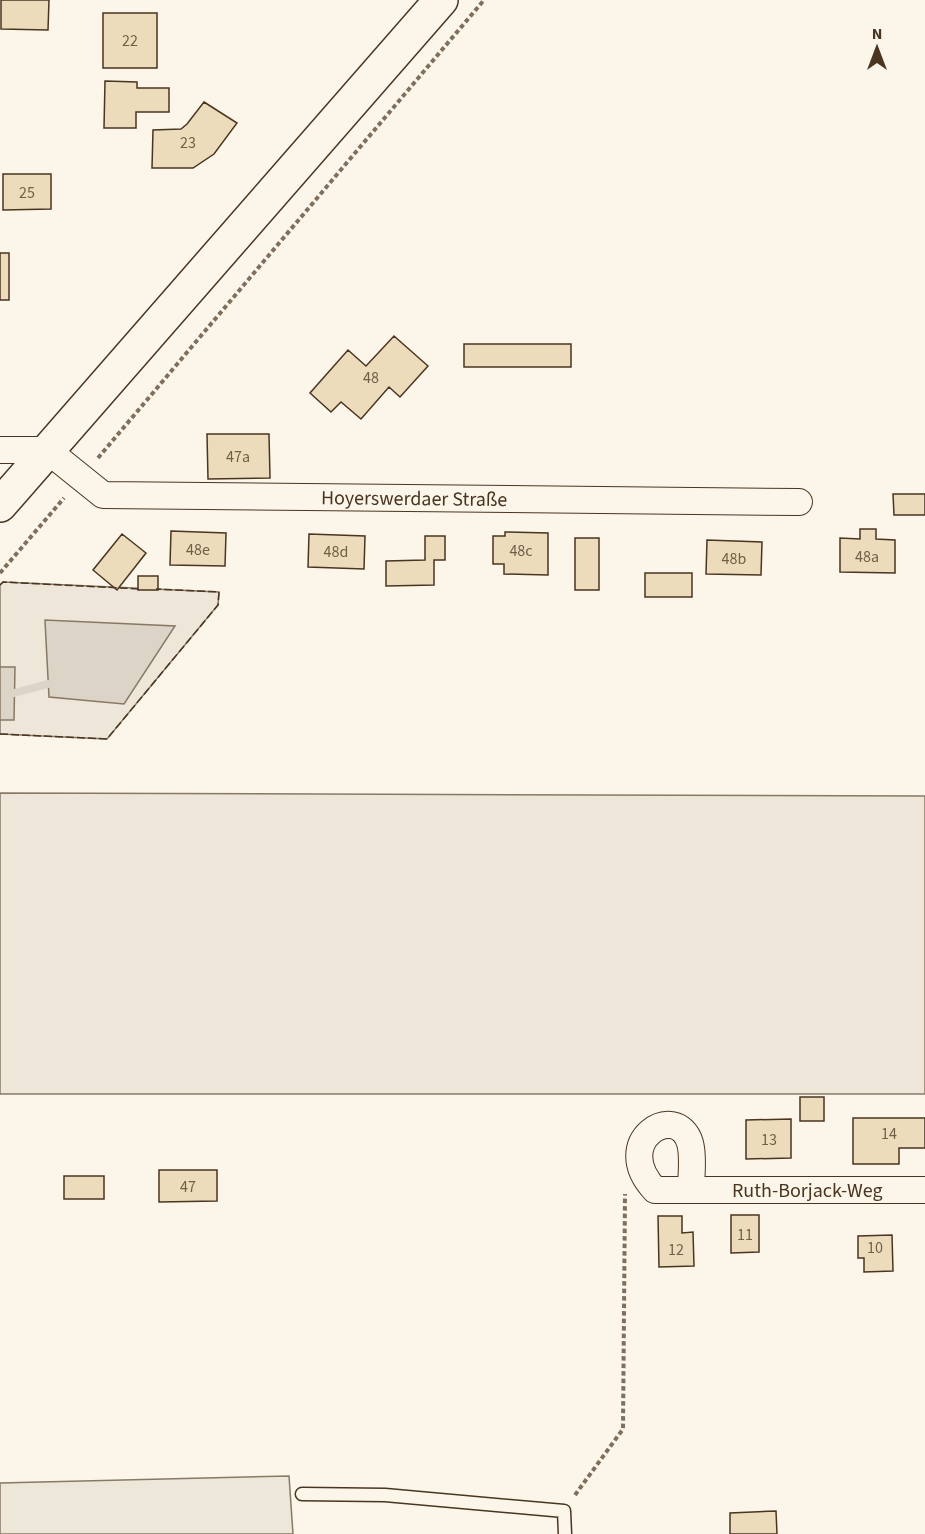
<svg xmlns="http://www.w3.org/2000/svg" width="925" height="1534" font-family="'Source Sans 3',sans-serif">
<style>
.green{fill:#ede6d9;stroke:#887966;stroke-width:1.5}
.parking{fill:#ede7d9;stroke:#887966;stroke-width:1.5}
.water{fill:#dcd4c6;stroke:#887966;stroke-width:1.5}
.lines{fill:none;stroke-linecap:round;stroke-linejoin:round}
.stream{stroke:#dcd4c6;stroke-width:8}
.building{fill:#ecdcbc;stroke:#4a3520;stroke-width:1.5}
.service-casing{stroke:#4a3520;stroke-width:15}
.minor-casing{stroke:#4a3520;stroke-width:28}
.primary-casing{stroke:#4a3520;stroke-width:36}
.path{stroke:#7f6f5c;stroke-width:4;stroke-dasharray:4.5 3;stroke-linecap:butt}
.service{stroke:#fbf6e9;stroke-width:12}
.minor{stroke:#fbf6e9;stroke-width:26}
.primary{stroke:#fbf6e9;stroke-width:33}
.fence{stroke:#4a3520;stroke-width:1.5;stroke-dasharray:8 3;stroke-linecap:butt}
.labels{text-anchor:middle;stroke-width:4.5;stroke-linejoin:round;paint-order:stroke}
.number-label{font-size:16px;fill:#725f47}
.street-label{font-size:20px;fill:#4a3520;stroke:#fbf6e9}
</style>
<rect width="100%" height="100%" fill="#fbf6e9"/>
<path class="green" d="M 3,582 L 219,592 L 218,605 L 107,739 L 0,734 L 0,585 Z
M 0,793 L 925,796 L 925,1094 L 0,1094 Z"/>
<path class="parking" d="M 289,1476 L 293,1534 L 0,1534 L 0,1483 Z"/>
<path class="water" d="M 45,621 L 45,620 L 175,626 L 124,704 L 49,697 Z
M 0,667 L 15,667 L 14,720 L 0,720 Z"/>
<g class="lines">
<path class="stream" d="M 14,693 L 48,684"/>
</g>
<path class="building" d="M 1,0 L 49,0 L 48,30 L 1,29 Z
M 103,13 L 157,13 L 157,68 L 103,68 Z
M 105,81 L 137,82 L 137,88 L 169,88 L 169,112 L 136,112 L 136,128 L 104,128 Z
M 204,102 L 237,123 L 214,154 L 193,168 L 152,168 L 153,130 L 181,129 L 187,124 Z
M 3,174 L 51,174 L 51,209 L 3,210 Z
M 0,253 L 9,253 L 9,300 L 0,300 Z
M 394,336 L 428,366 L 400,397 L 389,387 L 361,419 L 341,402 L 331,412 L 310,393 L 348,350 L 366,366 Z
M 464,344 L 571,344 L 571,367 L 464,367 Z
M 207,434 L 269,434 L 270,478 L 208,479 Z
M 893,494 L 925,494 L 925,515 L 894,515 Z
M 860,529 L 876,529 L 876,539 L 895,540 L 895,573 L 840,572 L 840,538 L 860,539 Z
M 171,531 L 226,533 L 225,566 L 170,565 Z
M 505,532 L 548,533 L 548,575 L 504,574 L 504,564 L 493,564 L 493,536 L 505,536 Z
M 122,534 L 146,553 L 117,590 L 93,570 Z
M 309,534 L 365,536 L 364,569 L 308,567 Z
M 425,536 L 445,536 L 445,560 L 434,560 L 434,585 L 386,586 L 386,561 L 425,560 Z
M 575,538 L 599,538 L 599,590 L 575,590 Z
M 707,540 L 762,542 L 761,575 L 706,574 Z
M 645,573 L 692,573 L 692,597 L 645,597 Z
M 138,576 L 158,576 L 158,590 L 138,590 Z
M 800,1097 L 824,1097 L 824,1121 L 800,1121 Z
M 853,1118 L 925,1118 L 925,1148 L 899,1148 L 899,1164 L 853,1164 Z
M 791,1119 L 791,1158 L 746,1159 L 746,1120 Z
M 159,1170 L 217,1170 L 217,1201 L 159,1202 Z
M 64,1176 L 104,1176 L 104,1199 L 64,1199 Z
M 731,1215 L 759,1215 L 759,1252 L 731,1253 Z
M 658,1216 L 682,1216 L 682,1233 L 693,1232 L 694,1266 L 659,1267 Z
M 892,1235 L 893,1271 L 864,1272 L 864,1258 L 858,1258 L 858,1236 Z
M 776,1511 L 777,1534 L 730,1534 L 730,1513 Z"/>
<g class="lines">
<g class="service-casing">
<path id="service" d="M 302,1494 L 385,1495 L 564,1511 L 565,1534"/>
</g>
<g class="minor-casing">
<g id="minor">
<path id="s1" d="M 0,450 L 47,450 L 103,495 L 799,502"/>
<path id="s2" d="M 691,1190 C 691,1175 694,1157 690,1143 C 677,1100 609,1141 655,1190 L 925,1190"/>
</g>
</g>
<g class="primary-casing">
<path id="primary" d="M 0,505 L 441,0"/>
</g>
<path class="path" d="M 98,458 L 484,0
M 0,573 L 64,498
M 575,1495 L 623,1429 L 625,1194"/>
<use href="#service" class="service"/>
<use href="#minor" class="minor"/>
<use href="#primary" class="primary"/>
<path class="fence" d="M 0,585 L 3,582 L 141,589
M 0,734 L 107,739 L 218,605 L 219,592 L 156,589"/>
</g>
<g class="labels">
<g class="number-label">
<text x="130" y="46">22</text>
<text x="188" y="148">23</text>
<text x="27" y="198">25</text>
<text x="371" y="383">48</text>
<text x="238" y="462">47a</text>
<text x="198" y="555">48e</text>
<text x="521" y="556">48c</text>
<text x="336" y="557">48d</text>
<text x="867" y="562">48a</text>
<text x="734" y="564">48b</text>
<text x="889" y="1139">14</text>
<text x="769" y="1145">13</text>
<text x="188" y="1192">47</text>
<text x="745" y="1240">11</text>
<text x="875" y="1253">10</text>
<text x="676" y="1255">12</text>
</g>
<g class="street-label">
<text dy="7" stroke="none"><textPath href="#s1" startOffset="430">Hoyerswerdaer Straße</textPath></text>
<text dy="7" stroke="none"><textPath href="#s2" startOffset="315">Ruth-Borjack-Weg</textPath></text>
</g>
</g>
<g transform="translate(877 48)" stroke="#fbf6e9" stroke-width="4.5" paint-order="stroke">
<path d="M0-4.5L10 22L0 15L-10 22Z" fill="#4a3520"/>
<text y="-9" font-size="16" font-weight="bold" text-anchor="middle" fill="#4a3520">N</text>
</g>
</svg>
